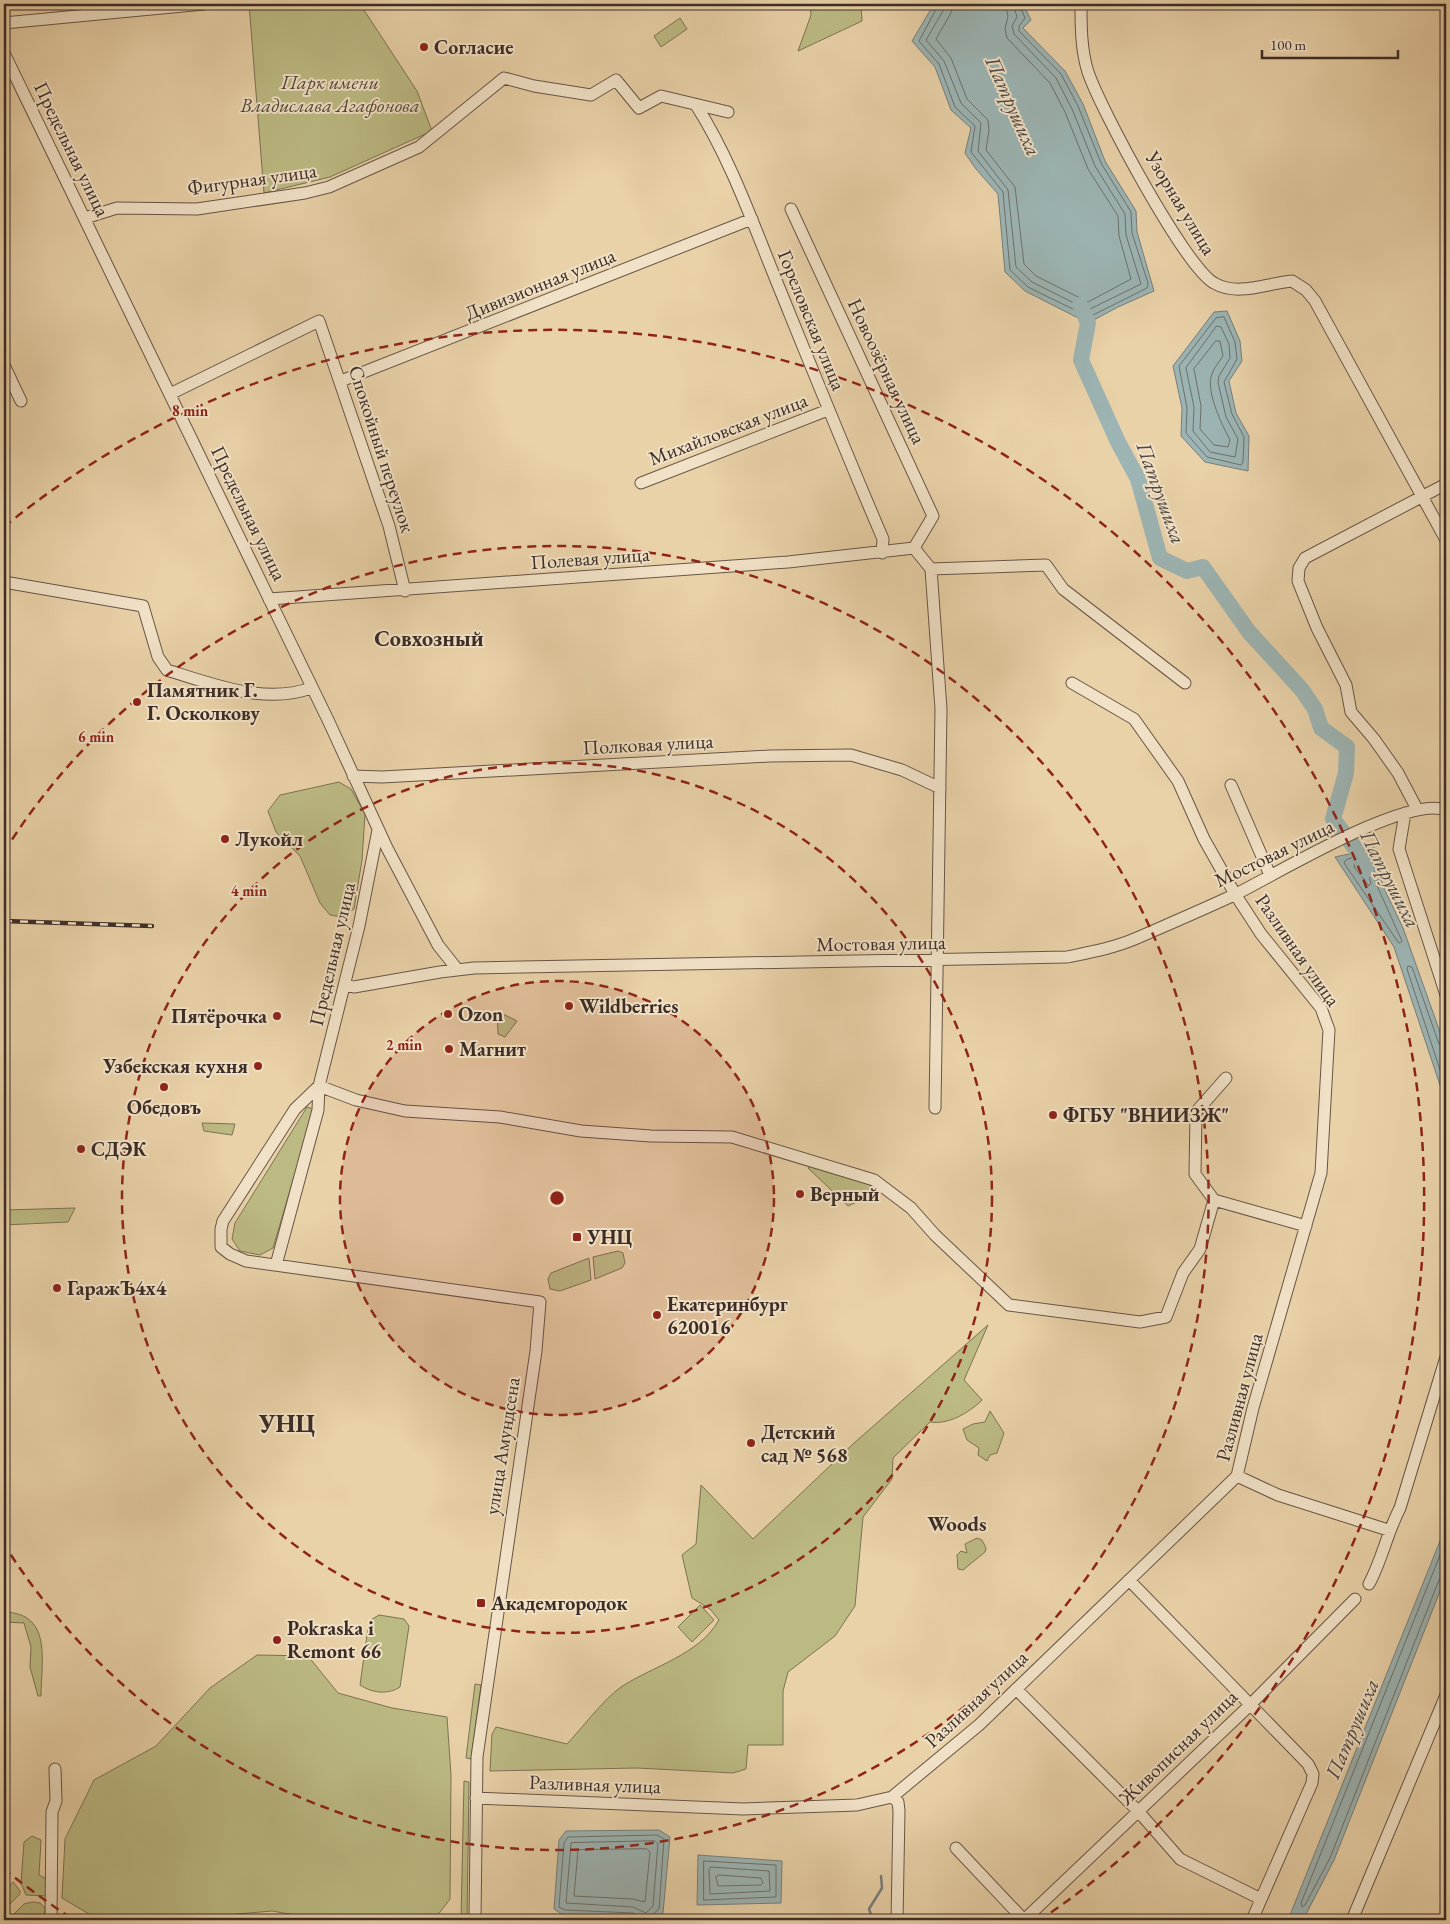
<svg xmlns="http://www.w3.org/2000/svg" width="1450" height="1924" font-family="'EB Garamond',serif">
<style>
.green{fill:#bcba83;stroke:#7c7354}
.water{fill:#9cb4b3;stroke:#767e7b}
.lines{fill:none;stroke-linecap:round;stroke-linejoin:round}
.shore{stroke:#6c706c;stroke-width:1}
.stream{stroke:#767e7b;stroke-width:2.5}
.river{stroke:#9cb4b3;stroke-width:16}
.minor-casing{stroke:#675546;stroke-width:13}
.minor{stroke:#f1e1c6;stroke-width:11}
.rail-casing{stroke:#3c2c26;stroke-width:4.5}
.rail{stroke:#f1e1c6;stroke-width:2.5;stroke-dasharray:8;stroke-linecap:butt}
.ring{fill:none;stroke:#8f2418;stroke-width:2.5;stroke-dasharray:9 6}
.poi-dot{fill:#8f2418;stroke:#f1e1c6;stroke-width:2}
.labels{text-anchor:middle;stroke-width:4;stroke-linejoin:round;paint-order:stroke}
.poi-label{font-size:20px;font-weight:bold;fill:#3c2c26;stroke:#f1e1c6;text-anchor:start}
.park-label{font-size:20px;font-style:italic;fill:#564839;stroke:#f1e1c6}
.street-label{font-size:20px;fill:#3c2c26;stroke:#f1e1c6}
.water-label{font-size:21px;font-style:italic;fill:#4f4742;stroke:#f1e1c6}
.neighbourhood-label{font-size:21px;font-weight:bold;fill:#3c2c26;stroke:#f1e1c6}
.quarter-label{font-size:22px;font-weight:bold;fill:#3c2c26;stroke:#f1e1c6}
.district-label{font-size:25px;font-weight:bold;fill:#3c2c26;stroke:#f1e1c6}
.centre{fill:#8f2418;stroke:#f1e1c6;stroke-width:2.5}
.ring-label{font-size:15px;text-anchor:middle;font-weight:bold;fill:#8f2418;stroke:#f1e1c6;stroke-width:4;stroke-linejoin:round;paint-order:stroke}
</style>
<rect width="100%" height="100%" fill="#e9d1a8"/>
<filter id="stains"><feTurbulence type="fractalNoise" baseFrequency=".004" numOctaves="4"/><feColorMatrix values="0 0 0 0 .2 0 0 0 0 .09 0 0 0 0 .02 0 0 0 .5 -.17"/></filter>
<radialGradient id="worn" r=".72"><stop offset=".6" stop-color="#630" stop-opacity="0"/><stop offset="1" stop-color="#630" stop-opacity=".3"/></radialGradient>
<path class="green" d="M 249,4 L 360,4 L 417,91 L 432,131 L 330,177 L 264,193 Z
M 810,4 L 861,4 L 862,21 L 798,51 L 811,15 Z
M 680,18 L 687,29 L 661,47 L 654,36 Z
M 339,782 L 351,789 L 365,814 L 362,860 L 354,909 L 342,917 L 330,915 L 320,903 L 300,856 L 276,832 L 268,811 L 280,795 Z
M 497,1011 L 517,1021 L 505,1037 L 498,1034 Z
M 307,1107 L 314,1109 L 273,1248 L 260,1255 L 240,1251 L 232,1239 L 235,1223 Z
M 202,1123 L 235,1124 L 232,1135 L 204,1131 Z
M 813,1164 L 870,1185 L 874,1191 L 872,1195 L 848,1206 L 808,1168 Z
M 75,1208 L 68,1222 L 4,1225 L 4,1210 Z
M 618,1251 L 623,1253 L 625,1263 L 622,1268 L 595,1279 L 593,1257 Z
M 589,1258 L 591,1280 L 560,1291 L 550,1289 L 548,1279 L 551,1273 Z
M 988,1325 L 964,1380 L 982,1400 C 969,1413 948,1425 930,1422 L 893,1458 L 892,1479 L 863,1517 L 855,1606 L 835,1636 L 788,1672 L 783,1691 L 783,1745 L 748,1745 L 746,1769 L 733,1773 L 637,1768 L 490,1771 L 492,1734 L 496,1727 L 567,1744 C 582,1728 604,1699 621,1687 C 653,1666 699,1655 719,1620 L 710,1609 L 692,1598 L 682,1555 L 696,1544 L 701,1485 L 753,1539 L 853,1444 Z
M 990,1411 L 1004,1433 L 997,1453 L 990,1455 L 987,1461 L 978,1455 L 979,1448 L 967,1440 L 963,1429 L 973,1424 L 985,1422 Z
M 977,1538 L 982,1540 L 986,1548 L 985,1552 L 963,1570 L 958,1569 L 957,1555 L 961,1551 L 967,1553 L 965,1544 Z
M 700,1605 L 714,1620 L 692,1642 L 678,1627 Z
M 4,1612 C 53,1613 41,1662 41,1696 L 38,1696 L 30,1667 L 31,1647 L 24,1623 L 4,1622 Z
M 379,1615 L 404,1619 L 409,1626 L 400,1687 C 388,1695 372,1693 360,1685 L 369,1621 Z
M 257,1655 L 308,1656 L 338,1693 L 392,1708 L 447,1717 L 451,1775 L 450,1899 L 434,1920 L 323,1920 L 272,1911 L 170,1920 L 99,1920 L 62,1898 L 65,1839 L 94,1780 L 156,1746 L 210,1688 Z
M 475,1684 L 481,1685 L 471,1759 L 466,1758 Z
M 464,1781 L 469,1782 L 467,1920 L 461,1920 Z
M 32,1836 L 41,1840 L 39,1875 L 46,1879 L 46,1896 L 26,1895 L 21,1883 L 24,1842 Z
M 13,1882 L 20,1891 L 20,1894 L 4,1910 L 4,1892 Z
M 32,1902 L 40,1903 L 45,1908 L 44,1920 L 12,1920 L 12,1916 L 24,1904 Z"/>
<path class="water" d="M 934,4 L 1023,4 L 1031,20 L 1023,28 L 1065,71 L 1083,104 L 1105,161 L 1136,211 L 1137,232 L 1154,291 L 1118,307 L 1088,323 L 1025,291 L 1005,272 L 998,194 L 976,169 L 965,153 L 971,128 L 951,110 L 935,67 L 912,41 Z
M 1227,311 L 1240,341 L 1242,361 L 1229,381 L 1236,413 L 1249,436 L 1248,471 L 1205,462 L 1181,436 L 1182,408 L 1173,366 L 1214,312 Z
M 1373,844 L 1383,886 L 1403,928 L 1446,1049 L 1446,1103 L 1394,947 L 1335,857 L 1358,852 Z
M 1446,1526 L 1446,1576 L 1334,1860 L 1303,1920 L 1288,1920 Z
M 659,1830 L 670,1837 L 663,1913 L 655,1919 L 563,1915 L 554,1909 L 559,1840 L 566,1831 Z
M 698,1855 L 782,1861 L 781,1903 L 697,1905 Z"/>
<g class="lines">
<path class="shore" d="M 939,4 L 919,41 L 939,64 L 955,107 L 975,126 L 971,152 L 1003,192 L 1010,270 L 1028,287 L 1089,317 L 1147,288 L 1148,283 L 1132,233 L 1131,212 L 1101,163 L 1078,106 L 1061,74 L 1019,31 L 1019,26 L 1025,18 L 1019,4
M 945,4 L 943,11 L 926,40 L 944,61 L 961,103 L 981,123 L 978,151 L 1008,190 L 1016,267 L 1032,282 L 1088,310 L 1141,284 L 1126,235 L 1125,214 L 1095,166 L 1072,109 L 1056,78 L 1014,34 L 1012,26 L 1017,17 L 1013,4
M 952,4 L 951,13 L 936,39 L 951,58 L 967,99 L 988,120 L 989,130 L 986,150 L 1015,187 L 1024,264 L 1036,276 L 1088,302 L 1131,279 L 1119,236 L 1118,216 L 1088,169 L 1065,112 L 1050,83 L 1007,38 L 1005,29 L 1008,16 L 1005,4
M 1224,317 L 1235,342 L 1237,359 L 1224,382 L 1232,414 L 1244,437 L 1243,462 L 1241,465 L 1207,457 L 1186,433 L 1187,408 L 1179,366 L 1216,318 Z
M 1217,326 L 1221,327 L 1229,344 L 1230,358 L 1219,376 L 1218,382 L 1226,417 L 1238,439 L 1235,457 L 1210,452 L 1193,431 L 1194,407 L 1186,368 Z
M 1216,341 L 1220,341 L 1223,356 C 1219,362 1213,369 1211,377 C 1207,394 1222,425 1230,440 L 1228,447 L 1214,445 L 1200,429 L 1201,406 L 1194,369 Z
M 1367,853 L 1370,854 L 1378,888 L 1402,941 L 1400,943 L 1398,942 L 1344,863 L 1346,860 Z
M 1364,862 L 1371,883 L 1369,886 L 1354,867 L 1355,864 Z
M 1446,1048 L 1439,1044 L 1412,967 L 1408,966 L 1407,969 L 1446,1088
M 1446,1540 L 1301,1903 L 1302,1907 L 1305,1905 L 1330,1858 L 1439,1580 L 1446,1576
M 655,1841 L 658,1844 L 653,1906 L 646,1913 L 633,1907 L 566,1903 L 571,1843 Z
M 647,1849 L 650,1852 L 645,1902 L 633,1899 L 574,1896 L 578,1850 Z
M 704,1861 L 776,1865 L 776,1897 L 704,1900 Z
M 711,1867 L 769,1871 L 770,1891 L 710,1894 L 709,1870 Z
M 719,1875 L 761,1878 L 763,1883 L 761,1885 L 718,1886 L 716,1877 Z
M 638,1920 L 637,1915 L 633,1913 L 565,1910 L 559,1907 L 564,1843 L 568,1837 L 657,1835 L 664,1839 L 659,1909 L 652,1915 L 651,1920"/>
<path class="stream" d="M 873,1920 L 869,1909 L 882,1888 L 881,1876"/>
<path class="river" d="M 1080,305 L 1088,323 L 1081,360 L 1118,442 L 1138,479 L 1160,558 L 1187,571 L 1203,567 L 1249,632 L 1302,690 L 1315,709 L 1321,728 L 1347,747 L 1346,773 L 1333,819 L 1358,852 L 1366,870"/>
<g class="minor-casing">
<path id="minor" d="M 1081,4 C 1081,26 1081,50 1088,72 C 1100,108 1185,267 1214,283 C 1238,297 1267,283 1292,281 L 1306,290 L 1315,301 L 1446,540
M 4,23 L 204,4
M 4,53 L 328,720 L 387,848 L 438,945 L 457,969
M 696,105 C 730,158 752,221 776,280 C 811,366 846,453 883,539 L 882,553
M 791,209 L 933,516 L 914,548
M 85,218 L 117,208 L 197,209 L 305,193 L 329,187 L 419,147 L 504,78 L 534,86 L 591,95 L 616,80 L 639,108 L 661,96 L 728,112
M 4,365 L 21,401
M 341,381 L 752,219
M 170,394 L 319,321 L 389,526 L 405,591
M 641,483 L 828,410
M 914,548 L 931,569 L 941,709 L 935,1108
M 931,569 L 1046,565 L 1063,589 L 1185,683
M 4,582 L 143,606 L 158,657 L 167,670 C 212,684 265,705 311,688
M 269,599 L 788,562 L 914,548
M 353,776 L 382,777 L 770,756 L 851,755 L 902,770 L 940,788
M 1231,785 L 1270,875
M 1417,809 L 1398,773 L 1374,739 L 1351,712 L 1346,685 L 1317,628 L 1298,581 L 1299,568 L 1305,558 L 1446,484
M 1405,813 L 1399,849 L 1446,995
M 345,985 L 354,987 L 440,972 L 474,968 L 1067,957 C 1091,952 1114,948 1137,938 C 1169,924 1202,910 1234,895 C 1275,875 1406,795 1446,810
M 1226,1078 L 1196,1112 L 1195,1174 L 1214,1200 L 1306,1226
M 319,1086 L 295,1109 L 223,1221 L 221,1229 L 221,1247 L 230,1254 L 246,1261 L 540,1302 L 536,1351 L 477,1757 L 475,1920
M 319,1086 L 356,1100 L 405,1111 L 500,1117 L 581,1131 L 651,1136 L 732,1137 L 874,1180 L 911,1208 L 935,1235 L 1009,1305 L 1140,1322 L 1166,1317 L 1183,1273 L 1200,1249 L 1214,1200
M 276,1265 L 318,1110 L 319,1086 L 359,926 L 378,830
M 1237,1476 L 1278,1495 L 1388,1530
M 1129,1580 L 1308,1764 L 1313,1774 L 1312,1783 L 1252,1920
M 1369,1584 C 1382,1560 1387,1533 1400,1508 L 1446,1357
M 1016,1689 L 1138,1811 L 1180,1859 L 1261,1899
M 892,1797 L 898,1802 L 899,1811 L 897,1920
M 476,1798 L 743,1809 L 857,1805 L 892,1797 L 979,1725 L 1237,1476 L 1253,1408 L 1321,1173 L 1329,1030 L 1321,1008 L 1261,934 L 1235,894 L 1204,839 L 1178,781 L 1134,719 L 1072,683
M 956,1848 L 1024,1920
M 51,1920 L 52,1812 L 56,1801 L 55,1769
M 1024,1920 L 1249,1706 L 1355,1599
M 1352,1920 L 1446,1695"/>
</g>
<use href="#minor" class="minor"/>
<g class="rail-casing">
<path id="rail" d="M 4,921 L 152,926"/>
</g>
<use href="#rail" class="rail"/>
</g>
<circle cx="557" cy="1198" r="217" fill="#8f2418" fill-opacity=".12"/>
<g class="ring">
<circle cx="557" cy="1198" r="217"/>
<circle cx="557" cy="1198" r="435"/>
<path d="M4 852A652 652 0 1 1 4 1544"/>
<path d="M71 1918A869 869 0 0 1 4 1869M4 527A869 869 0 1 1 1043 1918"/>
</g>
<g class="poi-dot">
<circle cx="424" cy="47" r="5"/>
<circle cx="137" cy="702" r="5"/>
<circle cx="225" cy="839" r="5"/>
<circle cx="569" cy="1006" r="5"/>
<circle cx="448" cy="1014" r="5"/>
<circle cx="277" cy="1016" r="5"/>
<circle cx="449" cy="1049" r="5"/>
<circle cx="258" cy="1066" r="5"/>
<circle cx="164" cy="1087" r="5"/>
<circle cx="1053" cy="1115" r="5"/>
<circle cx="81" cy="1149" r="5"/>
<circle cx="800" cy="1194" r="5"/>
<rect x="572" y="1232" width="10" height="10" rx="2.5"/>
<circle cx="57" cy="1288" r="5"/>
<circle cx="657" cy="1315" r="5"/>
<circle cx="751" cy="1443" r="5"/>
<rect x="476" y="1598" width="10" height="10" rx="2.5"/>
<circle cx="277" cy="1640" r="5"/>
</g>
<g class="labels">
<g class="poi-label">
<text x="434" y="54">Согласие</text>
<text x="147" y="697">Памятник Г.<tspan x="147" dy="23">Г. Осколкову</tspan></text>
<text x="235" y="846">Лукойл</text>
<text x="579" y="1013">Wildberries</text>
<text x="458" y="1021">Ozon</text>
<text x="267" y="1023" text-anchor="end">Пятёрочка</text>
<text x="459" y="1056">Магнит</text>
<text x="248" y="1073" text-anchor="end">Узбекская кухня</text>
<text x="164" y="1114" text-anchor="middle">Обедовъ</text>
<text x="1063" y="1122">ФГБУ "ВНИИЗЖ"</text>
<text x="91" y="1156">СДЭК</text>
<text x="810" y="1201">Верный</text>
<text x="587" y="1244">УНЦ</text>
<text x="67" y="1295">ГаражЪ4х4</text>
<text x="667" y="1311">Екатеринбург<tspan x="667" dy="23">620016</tspan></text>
<text x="761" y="1439">Детский<tspan x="761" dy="23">сад № 568</tspan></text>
<text x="491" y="1610">Академгородок</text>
<text x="287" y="1635">Pokraska i<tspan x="287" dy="23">Remont 66</tspan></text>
</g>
<g class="park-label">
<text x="330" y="89">Парк имени<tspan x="330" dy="23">Владислава Агафонова</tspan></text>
</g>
<g class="street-label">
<text transform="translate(72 149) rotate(64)" y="7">Предельная улица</text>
<text transform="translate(252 179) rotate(-8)" y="7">Фигурная улица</text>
<text transform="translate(1181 203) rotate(59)" y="7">Узорная улица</text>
<text transform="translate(540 284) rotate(-22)" y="7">Дивизионная улица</text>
<text transform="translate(812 320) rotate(68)" y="7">Гореловская улица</text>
<text transform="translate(887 371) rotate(65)" y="7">Новоозёрная улица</text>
<text transform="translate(728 429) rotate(-21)" y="7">Михайловская улица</text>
<text transform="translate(382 449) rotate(72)" y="7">Спокойный переулок</text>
<text transform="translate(249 513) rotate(64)" y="7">Предельная улица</text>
<text transform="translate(590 558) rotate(-4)" y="7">Полевая улица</text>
<text transform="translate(648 744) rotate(-3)" y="7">Полковая улица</text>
<text transform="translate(1274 853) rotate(-26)" y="7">Мостовая улица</text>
<text transform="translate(881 943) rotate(-1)" y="7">Мостовая улица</text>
<text transform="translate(1298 950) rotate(55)" y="7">Разливная улица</text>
<text transform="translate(332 954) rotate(-77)" y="7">Предельная улица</text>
<text transform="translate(1239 1397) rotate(-75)" y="7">Разливная улица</text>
<text transform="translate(502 1446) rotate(-81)" y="7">улица Амундсена</text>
<text transform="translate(976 1699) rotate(-43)" y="7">Разливная улица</text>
<text transform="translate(1178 1747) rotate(-44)" y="7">Живописная улица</text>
<text transform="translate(595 1784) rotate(2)" y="7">Разливная улица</text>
</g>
<g class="water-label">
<text transform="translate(1013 106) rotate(66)" y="7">Патрушиха</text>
<text transform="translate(1161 493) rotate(70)" y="7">Патрушиха</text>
<text transform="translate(1390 879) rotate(63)" y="7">Патрушиха</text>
<text transform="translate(1352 1729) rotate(-67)" y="7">Патрушиха</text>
</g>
<g class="neighbourhood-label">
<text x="957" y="1531">Woods</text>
</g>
<g class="quarter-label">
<text x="429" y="646">Совхозный</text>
</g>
<g class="district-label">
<text x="287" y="1432">УНЦ</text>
</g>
</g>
<circle cx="557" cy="1198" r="8" class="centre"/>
<g class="ring-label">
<text x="190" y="416">8 min</text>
<text x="96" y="742">6 min</text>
<text x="249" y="896">4 min</text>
<text x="404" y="1050">2 min</text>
</g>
<rect width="1450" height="1924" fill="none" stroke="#e9d1a8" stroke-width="20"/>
<rect x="5" y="5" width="1440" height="1914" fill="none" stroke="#3c2c26" stroke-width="2.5"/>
<rect x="10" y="10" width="1430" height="1904" fill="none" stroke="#3c2c26"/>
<path d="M1262 50v8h136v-8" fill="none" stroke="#3c2c26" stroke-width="2.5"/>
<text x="1270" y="50" font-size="15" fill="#3c2c26" stroke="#f1e1c6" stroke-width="4" paint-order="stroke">100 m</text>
<rect width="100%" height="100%" filter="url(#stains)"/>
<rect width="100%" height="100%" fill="url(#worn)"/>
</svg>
